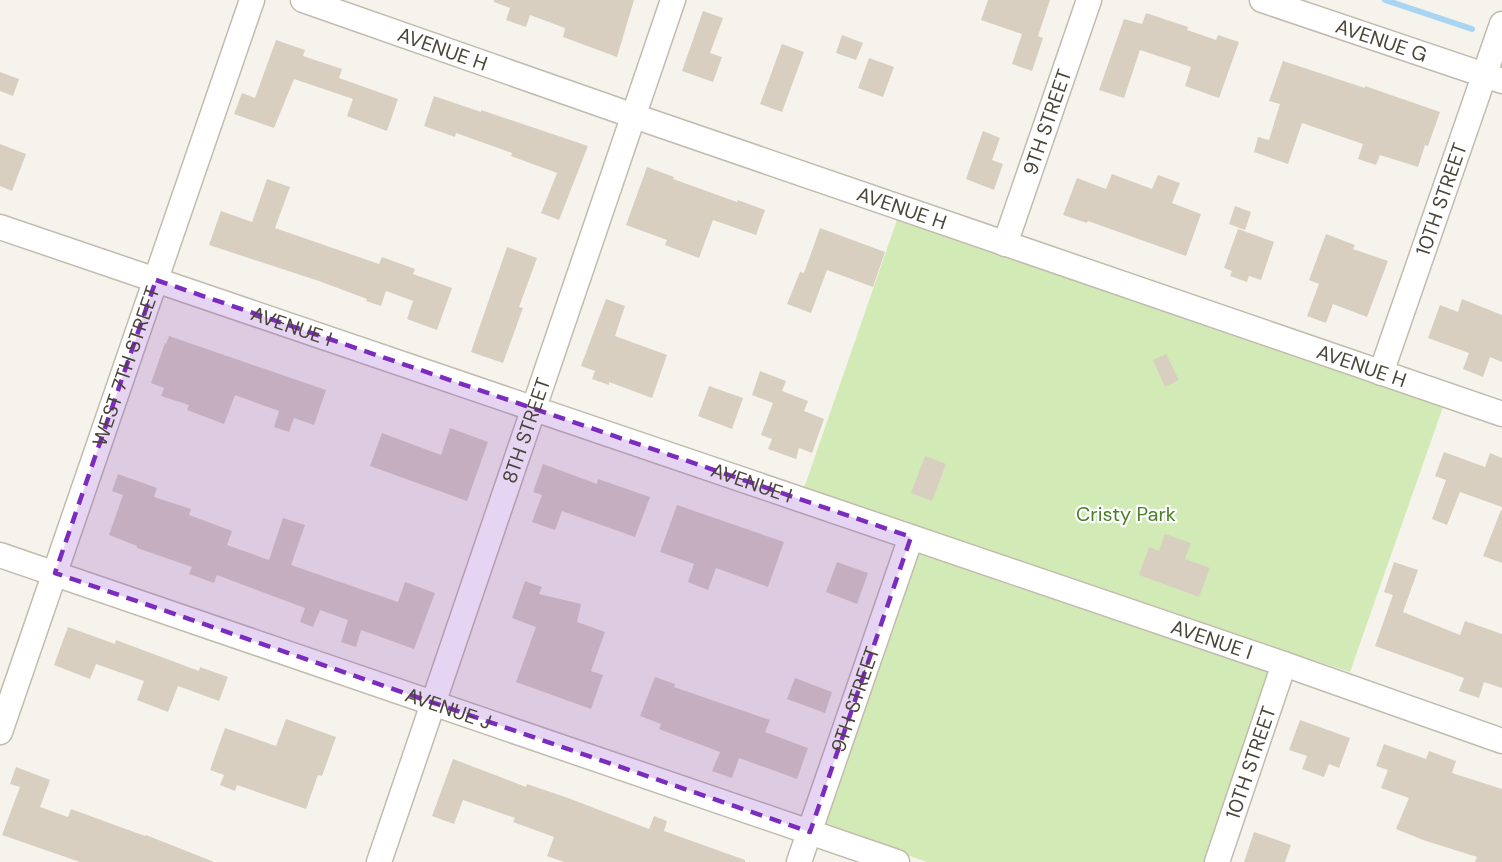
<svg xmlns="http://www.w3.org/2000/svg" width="1502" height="862" font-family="'DM Sans',sans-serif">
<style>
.green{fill:#d2eab5}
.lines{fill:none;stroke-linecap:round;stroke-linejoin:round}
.stream{stroke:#a9d4f2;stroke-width:6}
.building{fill:#d8cfc1}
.minor-casing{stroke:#c2bbae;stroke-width:27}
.minor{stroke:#fff;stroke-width:24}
.marked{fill:#7b2cbf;fill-opacity:0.2;stroke:#7b2cbf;stroke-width:4.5;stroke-dasharray:12 8;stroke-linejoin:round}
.labels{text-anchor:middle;stroke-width:4.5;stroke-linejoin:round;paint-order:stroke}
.street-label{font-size:20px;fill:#4b4439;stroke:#fff}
.park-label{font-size:20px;fill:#4a7f2a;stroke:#fff}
</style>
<rect width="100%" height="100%" fill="#f6f3ec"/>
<path class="green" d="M 898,217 L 1443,407 L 1350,672 L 1279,649 L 1204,862 L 927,862 L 821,825 L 921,532 L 803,491 Z"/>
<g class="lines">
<path class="stream" d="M 1385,0 L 1472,29"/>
</g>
<path class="building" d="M 494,0 L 634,0 L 617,57 L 563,37 L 565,28 L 530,15 L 526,27 L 506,20 L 510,8 L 494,2 Z
M 988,0 L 1050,0 L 1038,36 L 1043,38 L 1032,71 L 1012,64 L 1022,34 L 981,20 Z
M 703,11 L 723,18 L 710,53 L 722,57 L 713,82 L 682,71 Z
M 1146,13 L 1188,27 L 1187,30 L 1216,40 L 1218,35 L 1239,42 L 1219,98 L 1185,86 L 1191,67 L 1140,50 L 1124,98 L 1099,90 L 1124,19 L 1142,24 Z
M 842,35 L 863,43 L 856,60 L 836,53 Z
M 276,40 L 305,50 L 303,56 L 342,69 L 339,78 L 398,99 L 387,131 L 347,116 L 353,99 L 294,79 L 274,128 L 234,114 L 242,93 L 255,98 Z
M 782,44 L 804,52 L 782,112 L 760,104 Z
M 869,58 L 894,67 L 883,97 L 858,88 Z
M 1283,61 L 1365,88 L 1365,86 L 1440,112 L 1428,146 L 1425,145 L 1418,167 L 1380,155 L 1376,165 L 1358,159 L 1363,144 L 1302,123 L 1288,164 L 1254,152 L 1258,137 L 1269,140 L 1280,104 L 1269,101 Z
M 0,72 L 19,79 L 13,96 L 0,91 Z
M 434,96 L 481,112 L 481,110 L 588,146 L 559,220 L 541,213 L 557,173 L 511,156 L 512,153 L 456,133 L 455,137 L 424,126 Z
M 983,131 L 1000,138 L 992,160 L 1003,164 L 994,190 L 966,179 Z
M 0,144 L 26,154 L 12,191 L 0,186 Z
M 647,167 L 674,177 L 673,179 L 737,202 L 738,200 L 765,210 L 756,235 L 713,220 L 699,258 L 665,245 L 667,240 L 626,225 Z
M 1112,174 L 1152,189 L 1158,175 L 1180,183 L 1172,203 L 1201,214 L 1186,256 L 1088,221 L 1087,223 L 1063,215 L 1077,178 L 1106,189 Z
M 267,179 L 290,187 L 275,228 L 379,264 L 382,257 L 415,269 L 413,274 L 452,288 L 437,330 L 407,319 L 413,301 L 386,291 L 381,306 L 366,301 L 367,299 L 319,281 L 209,245 L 221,211 L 252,222 Z
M 1235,206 L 1251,212 L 1245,230 L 1229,224 Z
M 820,228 L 885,252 L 873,287 L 827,270 L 811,313 L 787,304 L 800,272 L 804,273 Z
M 1238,229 L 1274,242 L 1261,280 L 1249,276 L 1247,282 L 1230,276 L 1232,271 L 1224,268 Z
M 1326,234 L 1355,245 L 1353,249 L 1388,261 L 1367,317 L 1333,304 L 1326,323 L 1307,316 L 1319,284 L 1309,280 Z
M 507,247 L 537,258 L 519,307 L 523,308 L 503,363 L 471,352 Z
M 606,299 L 625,306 L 615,336 L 667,355 L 652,398 L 609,382 L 609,385 L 592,379 L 595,371 L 581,366 Z
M 1462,299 L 1502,315 L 1502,362 L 1490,357 L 1483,377 L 1463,369 L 1469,353 L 1428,338 L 1440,305 L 1458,312 Z
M 169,336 L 326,390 L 314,425 L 294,418 L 289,432 L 274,427 L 279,411 L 235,395 L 224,424 L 187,410 L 189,405 L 161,396 L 164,388 L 151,383 L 165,343 L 166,344 Z
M 1166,354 L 1179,380 L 1165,387 L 1153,360 Z
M 760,371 L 786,381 L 782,391 L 808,401 L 804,411 L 824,419 L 812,453 L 799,448 L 796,459 L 768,449 L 772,439 L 761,435 L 773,403 L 752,395 Z
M 709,386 L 743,398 L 732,429 L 698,416 Z
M 450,428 L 488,442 L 467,501 L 370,466 L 382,433 L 441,455 Z
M 1444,452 L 1485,467 L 1490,453 L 1502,458 L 1502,507 L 1460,492 L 1447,525 L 1432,519 L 1446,480 L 1435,476 Z
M 925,456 L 946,464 L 932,501 L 911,493 Z
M 543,464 L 597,484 L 598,479 L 650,497 L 635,537 L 562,511 L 555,530 L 532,522 L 542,495 L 533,492 Z
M 118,474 L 157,488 L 154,497 L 191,509 L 189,515 L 232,531 L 227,545 L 269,560 L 283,518 L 305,525 L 291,565 L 398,602 L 405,582 L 435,593 L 414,649 L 361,630 L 356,647 L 341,642 L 348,620 L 320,610 L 313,627 L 300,622 L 305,608 L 217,575 L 214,583 L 189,574 L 192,567 L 137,548 L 137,546 L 109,535 L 123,495 L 112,491 Z
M 677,505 L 784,542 L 768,587 L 716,568 L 708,590 L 688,582 L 694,564 L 660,552 Z
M 1501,510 L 1502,510 L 1502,563 L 1483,556 Z
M 1165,534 L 1191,543 L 1185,559 L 1210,568 L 1199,597 L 1139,575 L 1149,547 L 1159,551 Z
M 837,562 L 868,573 L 857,604 L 826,592 Z
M 1394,562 L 1418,570 L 1403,612 L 1460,635 L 1465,621 L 1502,634 L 1502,688 L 1484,682 L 1479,698 L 1459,691 L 1464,678 L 1375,646 L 1393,595 L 1384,592 Z
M 525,581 L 542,587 L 539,594 L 581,604 L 577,622 L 605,632 L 591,671 L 603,675 L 591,709 L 516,682 L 536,627 L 512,618 Z
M 68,627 L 115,644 L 116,640 L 199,671 L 200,667 L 228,677 L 219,701 L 178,686 L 168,712 L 137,700 L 144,681 L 96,664 L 90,679 L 54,665 Z
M 655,677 L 675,684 L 674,687 L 770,720 L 765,732 L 808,748 L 797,779 L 739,758 L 732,778 L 712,771 L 720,752 L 659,729 L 661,724 L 640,716 Z
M 795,678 L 832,692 L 825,713 L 787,699 Z
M 286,719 L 336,737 L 322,776 L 318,775 L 306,809 L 237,785 L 235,791 L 220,785 L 224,775 L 210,770 L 225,728 L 276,746 Z
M 1300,720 L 1350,738 L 1339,768 L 1329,764 L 1324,777 L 1302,769 L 1307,756 L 1289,750 Z
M 1384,744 L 1426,759 L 1429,751 L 1456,761 L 1452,773 L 1502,789 L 1502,862 L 1475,862 L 1477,857 L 1423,840 L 1396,829 L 1409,798 L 1381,788 L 1388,770 L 1376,766 Z
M 453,759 L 526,787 L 527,784 L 568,798 L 649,829 L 654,816 L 667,821 L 664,831 L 745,860 L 745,862 L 564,862 L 547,856 L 554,837 L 513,822 L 515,818 L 463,800 L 454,824 L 432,816 Z
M 16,767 L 50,780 L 40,807 L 68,817 L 71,809 L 145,836 L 146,835 L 214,862 L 80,862 L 2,835 L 20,787 L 10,784 Z
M 1254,832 L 1291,845 L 1285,862 L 1244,862 Z"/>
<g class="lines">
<g class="minor-casing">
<g id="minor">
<path id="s1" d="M 303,0 L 634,116 L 1502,414"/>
<path id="s2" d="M 1262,0 L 1502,81"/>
<path id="s3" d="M 0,227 L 1284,664 L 1502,741"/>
<path id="s4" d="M 1005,244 L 1089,0"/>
<path id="s5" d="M 1381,373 L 1502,24"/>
<path id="s6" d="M 0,555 L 897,862"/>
<path id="s7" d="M 0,732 L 252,0"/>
<path id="s8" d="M 379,862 L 673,0"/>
<path id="s9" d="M 799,862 L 911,537"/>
<path id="s10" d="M 1217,862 L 1284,664"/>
</g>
</g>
<use href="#minor" class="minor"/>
</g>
<path class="marked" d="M 156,280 L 911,537 L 810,832 L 55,573 Z"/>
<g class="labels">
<g class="street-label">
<text dy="7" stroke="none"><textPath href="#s2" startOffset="126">AVENUE G</textPath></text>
<text dy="7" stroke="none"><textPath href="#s1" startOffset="148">AVENUE H</textPath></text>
<text dy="7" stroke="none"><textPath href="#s4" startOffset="129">9TH STREET</textPath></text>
<text dy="7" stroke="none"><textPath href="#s5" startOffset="184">10TH STREET</textPath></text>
<text dy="7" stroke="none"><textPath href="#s1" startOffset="634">AVENUE H</textPath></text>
<text dy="7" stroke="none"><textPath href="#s3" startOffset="308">AVENUE I</textPath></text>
<text dy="7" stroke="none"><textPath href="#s7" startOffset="387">WEST 7TH STREET</textPath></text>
<text dy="7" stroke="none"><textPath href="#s1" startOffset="1120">AVENUE H</textPath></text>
<text dy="7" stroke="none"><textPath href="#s8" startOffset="456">8TH STREET</textPath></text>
<text dy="7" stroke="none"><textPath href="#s3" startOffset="794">AVENUE I</textPath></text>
<text dy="7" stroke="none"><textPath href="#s3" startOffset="1280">AVENUE I</textPath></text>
<text dy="7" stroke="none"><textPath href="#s9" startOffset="172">9TH STREET</textPath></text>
<text dy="7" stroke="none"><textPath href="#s6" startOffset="474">AVENUE J</textPath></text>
<text dy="7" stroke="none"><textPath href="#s10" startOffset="105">10TH STREET</textPath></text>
</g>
<g class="park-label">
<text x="1126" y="521">Cristy Park</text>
</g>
</g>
</svg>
